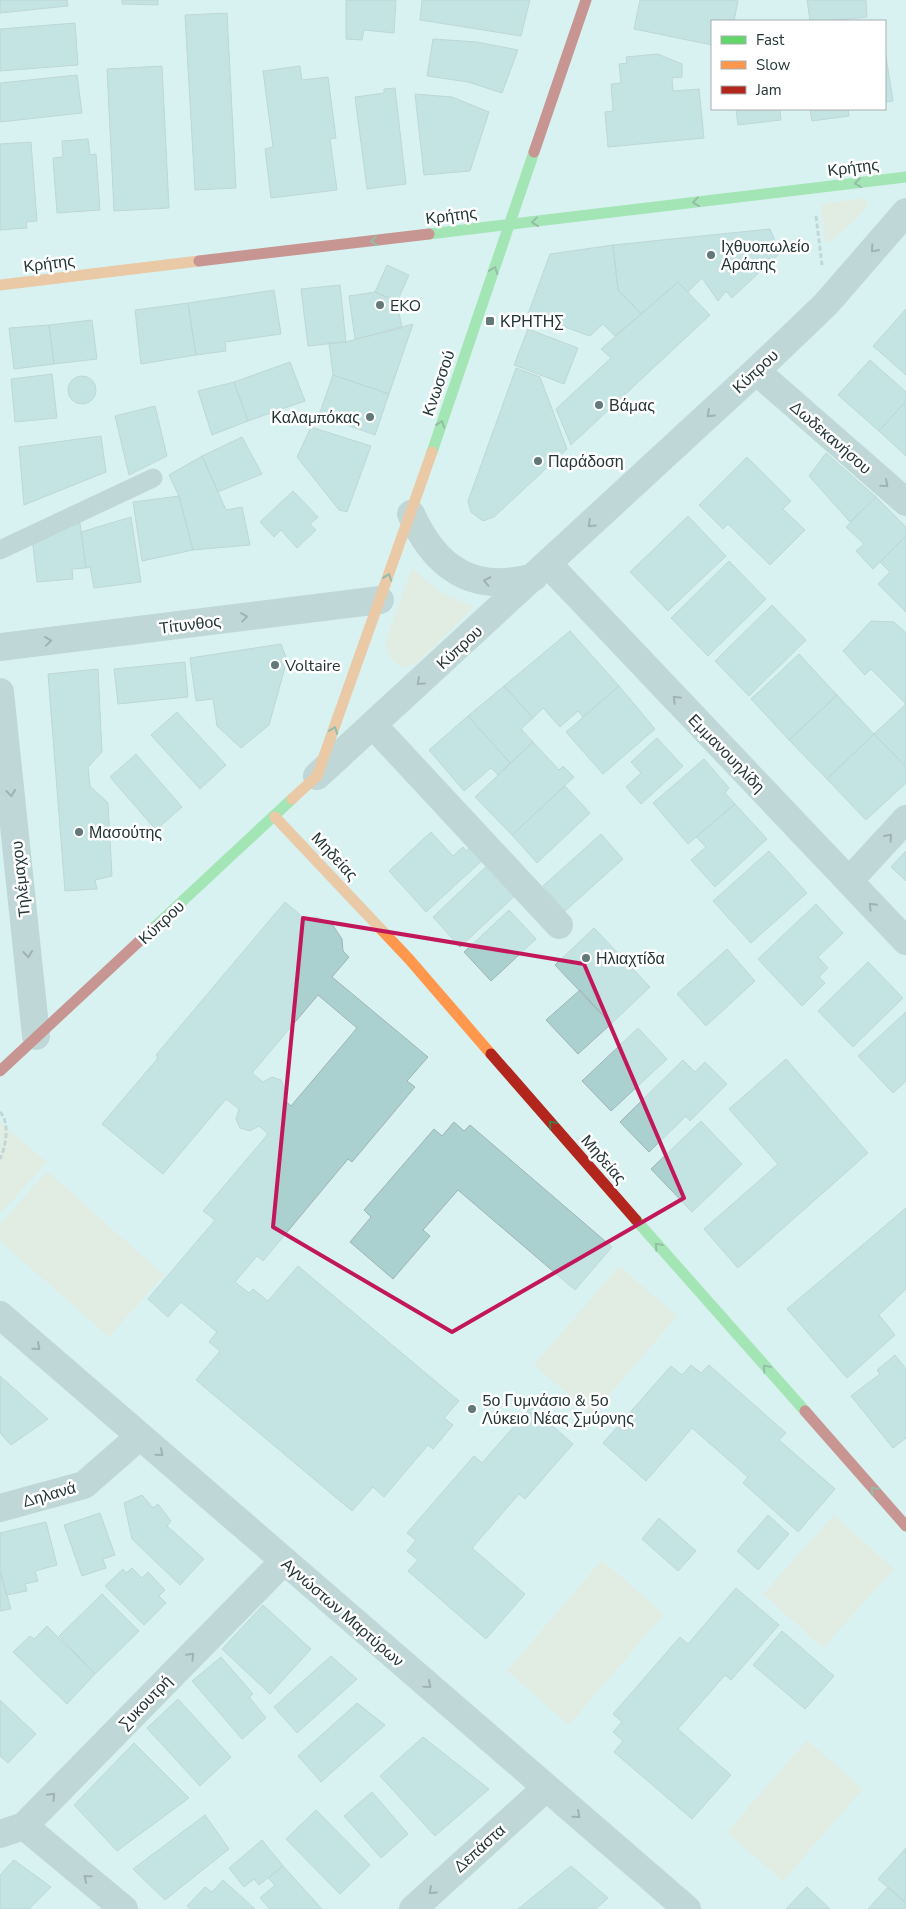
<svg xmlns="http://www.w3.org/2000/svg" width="906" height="1909" font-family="'Nunito Sans',sans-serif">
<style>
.green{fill:#ece4d1}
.building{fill:#aad0d0;stroke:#a0b4b4;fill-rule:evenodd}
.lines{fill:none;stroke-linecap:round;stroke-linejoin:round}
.path{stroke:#a2b6b6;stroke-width:3;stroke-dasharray:5 2.5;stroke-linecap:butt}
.lane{stroke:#a3b6b6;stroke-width:19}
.street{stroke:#a3b6b6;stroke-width:28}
.fast{stroke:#63d668;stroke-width:11}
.slow{stroke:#ff974d;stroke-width:11}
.jam{stroke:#b3261e;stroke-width:11}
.oneway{stroke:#407e4c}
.oneway2{stroke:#576969}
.marked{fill:none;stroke:#c2185b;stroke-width:4;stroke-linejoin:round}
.poi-dot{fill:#637878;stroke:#fff;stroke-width:2}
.labels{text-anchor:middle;stroke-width:5;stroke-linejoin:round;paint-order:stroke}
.street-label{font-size:16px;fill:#243636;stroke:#fff}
.poi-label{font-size:16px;fill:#243636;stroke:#fff;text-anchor:start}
</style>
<rect width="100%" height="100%" fill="#d8f2f2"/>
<path class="green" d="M 865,198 L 868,207 L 832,241 L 825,243 L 821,204 Z
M 412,568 L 440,592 L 474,607 L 417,663 L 403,668 C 393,661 385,654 386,640 Z
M 0,1122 L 47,1162 L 0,1214 Z
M 47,1171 L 164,1275 L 109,1337 L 0,1241 L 0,1224 Z
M 619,1266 L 677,1316 L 592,1415 L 534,1365 Z
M 834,1515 L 894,1569 L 823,1648 L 763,1594 Z
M 602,1560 L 664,1614 L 569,1725 L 507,1671 Z
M 807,1740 L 863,1789 L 783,1881 L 727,1832 Z"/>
<path class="building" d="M 0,0 L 67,0 L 68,6 L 0,13 Z
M 122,0 L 158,0 L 158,5 L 122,4 Z
M 346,0 L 396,0 L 394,33 L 364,30 L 362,40 L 346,39 Z
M 422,0 L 530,0 L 521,36 L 420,20 Z
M 640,0 L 732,0 L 738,1 L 734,21 L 712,21 L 712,45 L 634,29 Z
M 807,0 L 866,0 L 867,17 L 831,21 L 810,21 Z
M 227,13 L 236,188 L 195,190 L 185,15 Z
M 75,23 L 78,65 L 0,71 L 0,29 Z
M 433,39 L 477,42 L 518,50 L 502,93 L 468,82 L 427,76 Z
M 885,50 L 893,101 L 885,102 Z
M 658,54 L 682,64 L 682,77 L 672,78 L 673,91 L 699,89 L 704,138 L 608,147 L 605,112 L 613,111 L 611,84 L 621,83 L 619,64 L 627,63 L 626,57 Z
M 162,66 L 169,208 L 114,211 L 107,69 Z
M 300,66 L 302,80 L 328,77 L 336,138 L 330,139 L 337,190 L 271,198 L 265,149 L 273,147 L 263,71 Z
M 77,75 L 82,113 L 0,122 L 0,83 Z
M 395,88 L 406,184 L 367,189 L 355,97 L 384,93 L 384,89 Z
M 415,94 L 452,97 L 489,112 L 470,171 L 424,175 Z
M 736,109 L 780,109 L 781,120 L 738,125 Z
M 810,109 L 848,109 L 849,116 L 812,121 Z
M 88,139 L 90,155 L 96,154 L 100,210 L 57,213 L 53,158 L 63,157 L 62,141 Z
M 31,142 L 37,221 L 26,222 L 27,228 L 0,230 L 0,144 Z
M 770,229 L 780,253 L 732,298 L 726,291 L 718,301 L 702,278 L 688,292 L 678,282 L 641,314 L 618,290 L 613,245 Z
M 613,245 L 618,290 L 641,314 L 615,336 L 603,324 L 590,336 L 528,314 L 550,254 Z
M 387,265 L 409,275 L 397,302 L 375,292 Z
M 678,282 L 710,315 L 571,445 L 556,409 L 611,358 L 601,349 Z
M 340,285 L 346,342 L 308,346 L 301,289 Z
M 274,290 L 281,334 L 225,342 L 226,351 L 196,355 L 188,303 Z
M 375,292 L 397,302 L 402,328 L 355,339 L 349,296 Z
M 188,303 L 196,355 L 141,364 L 135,310 Z
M 906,309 L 906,375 L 873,346 Z
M 92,320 L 97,359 L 54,364 L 49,325 Z
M 413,324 L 389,394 L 333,375 L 329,343 L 346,342 Z
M 49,325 L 54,364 L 14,369 L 9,328 Z
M 528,329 L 578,348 L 564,384 L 514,365 Z
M 870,360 L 906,392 L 906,401 L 879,431 L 838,395 Z
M 290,362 L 305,401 L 248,421 L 234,382 Z
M 516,368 L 540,377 L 567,449 L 494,517 L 483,521 L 471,512 L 468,501 Z
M 52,374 L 57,418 L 15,422 L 11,379 Z
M 333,375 L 389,394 L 375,435 L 319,415 Z
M68 390a14 14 0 1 1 28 0a14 14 0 1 1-28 0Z
M 234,382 L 248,421 L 212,435 L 198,391 Z
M 906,401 L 906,456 L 879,431 Z
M 155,406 L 167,456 L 129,475 L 115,416 Z
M 311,427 L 371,446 L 347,512 L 339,510 L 297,457 Z
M 101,436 L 106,472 L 24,505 L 19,447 Z
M 242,437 L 262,474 L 218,492 L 202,456 Z
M 826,453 L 876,497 L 850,522 L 809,476 Z
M 202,456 L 226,510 L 242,507 L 250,545 L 193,550 L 179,496 L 169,475 Z
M 747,457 L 791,501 L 783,509 L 805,530 L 770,565 L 728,524 L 723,529 L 699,505 Z
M 293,491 L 318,517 L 310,524 L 316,530 L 297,548 L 281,530 L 274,537 L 260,522 Z
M 179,496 L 193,550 L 142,561 L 133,502 Z
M 876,497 L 906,527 L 906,536 L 873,569 L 856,551 L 864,544 L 846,527 Z
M 688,516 L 726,556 L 668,611 L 630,572 Z
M 131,517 L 141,582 L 94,588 L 90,567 L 86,568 L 81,532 Z
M 80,523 L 86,568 L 72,569 L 73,579 L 37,582 L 32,537 Z
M 906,536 L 906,612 L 878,584 L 890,572 L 880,562 Z
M 729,561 L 766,599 L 708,656 L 671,618 Z
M 772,605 L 806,640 L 749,696 L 715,661 Z
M 871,621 L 894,622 L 906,633 L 906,704 L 871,669 L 865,675 L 843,651 Z
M 570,631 L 619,686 L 583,717 L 578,711 L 560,727 L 543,708 L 533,718 L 504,686 Z
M 281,644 L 287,660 L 269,725 L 241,748 L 217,726 L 213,699 L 196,701 L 190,658 Z
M 799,654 L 837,695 L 789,740 L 751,699 Z
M 185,662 L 188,697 L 118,704 L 114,669 Z
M 98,669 L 102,752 L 88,767 L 90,786 L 108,803 L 112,876 L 95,880 L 97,889 L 65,891 L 48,674 Z
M 504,686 L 533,718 L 521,729 L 533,742 L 510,763 L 468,716 Z
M 619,686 L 655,729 L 603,774 L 566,732 Z
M 837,695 L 874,734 L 827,779 L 789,740 Z
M 906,704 L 906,767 L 874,734 Z
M 177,712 L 226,765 L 200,789 L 151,735 Z
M 468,716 L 510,763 L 498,775 L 491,768 L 464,791 L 429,750 Z
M 874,734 L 906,767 L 906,783 L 866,820 L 827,779 Z
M 657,738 L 683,766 L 641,804 L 626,787 L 641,773 L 631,762 Z
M 533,742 L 559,770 L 563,766 L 574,777 L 512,835 L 475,797 Z
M 136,754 L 182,807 L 156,830 L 110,777 Z
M 704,759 L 729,788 L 725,793 L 735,804 L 688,844 L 653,803 Z
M 565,786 L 590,813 L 537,863 L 512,835 Z
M 735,804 L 767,839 L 715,887 L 691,860 L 706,847 L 696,837 Z
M 431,832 L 453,856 L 463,847 L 466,851 L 475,843 L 487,856 L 426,912 L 389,871 Z
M 601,834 L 623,859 L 565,911 L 543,886 Z
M 769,851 L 807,893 L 751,943 L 713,901 Z
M 906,851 L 906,881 L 891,867 Z
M 492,861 L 520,891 L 460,947 L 433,917 Z
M 285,902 L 305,919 L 316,917 L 332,924 L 342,939 L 343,951 L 349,957 L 332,977 L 428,1057 L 407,1081 L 415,1087 L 352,1162 L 348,1159 L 263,1261 L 257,1256 L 235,1282 L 249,1293 L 253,1289 L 268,1301 L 298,1266 L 459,1401 L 444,1418 L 453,1425 L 433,1449 L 428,1445 L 384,1497 L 373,1487 L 352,1511 L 196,1380 L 220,1351 L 209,1342 L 217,1332 L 181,1302 L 168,1317 L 148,1299 L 215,1220 L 203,1211 L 268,1134 L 259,1126 L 250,1131 L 240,1128 L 236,1119 L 239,1109 L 226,1099 L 163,1174 L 102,1124 L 158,1058 L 156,1055 ZM 318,995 L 357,1028 L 291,1106 L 282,1098 L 285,1089 L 281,1080 L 272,1077 L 263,1082 L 252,1073 Z
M 816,904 L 843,933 L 818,957 L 828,968 L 819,977 L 825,983 L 802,1006 L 758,959 Z
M 509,910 L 536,939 L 491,981 L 464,952 Z
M 594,928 L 650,987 L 611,1024 L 555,965 Z
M 727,949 L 755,981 L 706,1026 L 677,994 Z
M 868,962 L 903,998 L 853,1047 L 818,1011 Z
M 580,990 L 611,1024 L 578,1054 L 546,1020 Z
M 906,1012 L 906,1081 L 893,1093 L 858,1056 Z
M 638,1028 L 667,1059 L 611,1111 L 582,1081 Z
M 786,1059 L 868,1153 L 738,1268 L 704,1229 L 778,1164 L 729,1109 Z
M 683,1060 L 695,1072 L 705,1062 L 727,1084 L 690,1121 L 686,1116 L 649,1152 L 620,1122 Z
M 701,1121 L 742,1164 L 692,1212 L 651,1169 Z
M 454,1122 L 464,1131 L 470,1125 L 612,1247 L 575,1290 L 458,1190 L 423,1230 L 430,1236 L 393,1279 L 350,1242 L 371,1217 L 364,1210 L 434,1129 L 442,1136 Z
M 906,1208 L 906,1289 L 879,1315 L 895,1335 L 847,1378 L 787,1309 Z
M 895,1355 L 906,1369 L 906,1438 L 893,1448 L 851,1396 L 880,1374 L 877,1370 Z
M 691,1365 L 701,1373 L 709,1365 L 786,1433 L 779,1440 L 835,1489 L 798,1532 L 743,1483 L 748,1477 L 692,1428 L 646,1481 L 603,1443 L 671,1366 L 682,1375 Z
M 0,1376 L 48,1419 L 11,1445 L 0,1433 Z
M 531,1407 L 573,1444 L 525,1499 L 519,1494 L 472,1548 L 525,1594 L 486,1639 L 408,1571 L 418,1560 L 407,1551 L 416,1540 L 407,1533 L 474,1456 L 482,1463 Z
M 142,1495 L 153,1508 L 158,1504 L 171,1521 L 167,1526 L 204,1559 L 180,1585 L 132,1539 L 124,1503 Z
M 100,1513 L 115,1555 L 103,1559 L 106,1568 L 82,1576 L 64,1525 Z
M 768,1515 L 789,1534 L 758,1570 L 737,1551 Z
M 659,1518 L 696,1551 L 678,1571 L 642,1539 Z
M 46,1522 L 57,1565 L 35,1571 L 38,1581 L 25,1584 L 27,1591 L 6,1595 L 0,1570 L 0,1533 Z
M 132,1568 L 142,1578 L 148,1572 L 165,1590 L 159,1596 L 166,1603 L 144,1625 L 105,1586 L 123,1569 L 126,1573 Z
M 0,1570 L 11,1609 L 0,1611 Z
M 736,1588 L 779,1625 L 731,1680 L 725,1675 L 678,1729 L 731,1775 L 692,1819 L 614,1752 L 623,1741 L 613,1732 L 622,1722 L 613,1714 L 680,1637 L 688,1644 Z
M 102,1594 L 139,1631 L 95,1674 L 59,1636 Z
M 263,1605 L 311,1649 L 270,1694 L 222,1649 Z
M 47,1626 L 95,1674 L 67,1704 L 13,1652 L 30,1636 L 34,1639 Z
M 782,1631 L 834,1676 L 805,1709 L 753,1665 Z
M 331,1656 L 357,1679 L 297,1733 L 274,1707 Z
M 221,1657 L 253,1694 L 249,1697 L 266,1718 L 242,1739 L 192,1681 Z
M 178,1699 L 231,1757 L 200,1786 L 147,1728 Z
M 0,1700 L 36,1734 L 8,1763 L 0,1756 Z
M 357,1703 L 385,1725 L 321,1782 L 298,1756 Z
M 423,1737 L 489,1789 L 435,1836 L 380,1776 Z
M 134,1743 L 189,1798 L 117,1851 L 74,1805 Z
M 372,1792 L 408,1834 L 381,1858 L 344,1816 Z
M 316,1810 L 370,1865 L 340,1894 L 286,1839 Z
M 205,1815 L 229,1849 L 165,1900 L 133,1869 Z
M 262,1840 L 283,1866 L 259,1885 L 254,1879 L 244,1887 L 229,1868 Z
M 906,1848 L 906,1903 L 878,1879 Z
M 14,1860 L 51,1887 L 29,1909 L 0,1909 L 0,1875 Z
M 283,1866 L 322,1909 L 270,1909 L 260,1898 L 275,1885 L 268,1878 Z
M 571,1866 L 608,1898 L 596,1909 L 518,1909 Z
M 223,1880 L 255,1909 L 191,1909 L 187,1906 L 205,1887 L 212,1892 Z
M 807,1887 L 830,1909 L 786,1909 Z
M 888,1887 L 906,1903 L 906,1909 L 868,1909 Z"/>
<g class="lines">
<path class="path" d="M 816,216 L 822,265
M 0,1112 C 10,1122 6,1147 0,1159"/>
<path class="lane" d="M 0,550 L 153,478"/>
<path class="street" d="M 756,371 L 906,502
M 411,514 C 436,569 474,594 534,577
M 548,564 L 906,941
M 0,647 L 380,600
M 0,692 L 36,1036
M 373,725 L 559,925
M 317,776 L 756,371 L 826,304 L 906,212
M 849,881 L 906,819
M 0,1315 L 687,1909
M 0,1508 L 84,1485 L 140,1436
M 24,1826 L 124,1909
M 0,1834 L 24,1826 L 284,1561
M 413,1909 L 546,1788"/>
<path class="fast" d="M 429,234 L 906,177
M 432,452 L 534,152
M 147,934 L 292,799
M 636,1220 L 805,1411"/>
<path class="slow" d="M 0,285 L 199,261
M 292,799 L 317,776 L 432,452
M 275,817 L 409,959 L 491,1054"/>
<path class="jam" d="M 534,152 L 586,0
M 199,261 L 429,234
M 491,1054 L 636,1220
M 0,1071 L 147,934
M 805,1411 L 906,1526"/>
</g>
<defs><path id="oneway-chevron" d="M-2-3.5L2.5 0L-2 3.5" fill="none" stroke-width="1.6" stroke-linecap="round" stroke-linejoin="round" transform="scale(1.25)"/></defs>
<g class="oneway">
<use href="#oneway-chevron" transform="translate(858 183) rotate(173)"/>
<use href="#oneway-chevron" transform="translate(696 202) rotate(173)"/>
<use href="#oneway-chevron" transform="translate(535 222) rotate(173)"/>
<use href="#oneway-chevron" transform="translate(374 241) rotate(173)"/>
<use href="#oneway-chevron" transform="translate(494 270) rotate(-70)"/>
<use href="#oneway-chevron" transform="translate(441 424) rotate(-71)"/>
<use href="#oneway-chevron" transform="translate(388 577) rotate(-71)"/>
<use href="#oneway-chevron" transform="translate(334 730) rotate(-70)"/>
<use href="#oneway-chevron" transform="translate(552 1124) rotate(-131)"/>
<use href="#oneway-chevron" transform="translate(658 1246) rotate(-131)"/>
<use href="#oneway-chevron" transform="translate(766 1368) rotate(-131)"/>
<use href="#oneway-chevron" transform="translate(874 1490) rotate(-131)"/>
</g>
<g class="oneway2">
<use href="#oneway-chevron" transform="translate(874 249) rotate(131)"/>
<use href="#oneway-chevron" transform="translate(710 414) rotate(137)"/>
<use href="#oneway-chevron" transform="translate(885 484) rotate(41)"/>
<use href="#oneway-chevron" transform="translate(591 524) rotate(137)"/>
<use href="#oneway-chevron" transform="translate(487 581) rotate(-168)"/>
<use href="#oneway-chevron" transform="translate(244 617) rotate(-7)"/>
<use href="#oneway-chevron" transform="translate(48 641) rotate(-7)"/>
<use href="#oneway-chevron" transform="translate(420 682) rotate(138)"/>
<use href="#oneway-chevron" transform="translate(676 699) rotate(-134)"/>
<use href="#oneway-chevron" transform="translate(11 793) rotate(84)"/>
<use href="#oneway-chevron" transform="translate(889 837) rotate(-48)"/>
<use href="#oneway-chevron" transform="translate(872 906) rotate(-134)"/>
<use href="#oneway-chevron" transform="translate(28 954) rotate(84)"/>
<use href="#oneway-chevron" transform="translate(37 1347) rotate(41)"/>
<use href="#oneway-chevron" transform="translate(160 1453) rotate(41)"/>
<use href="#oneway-chevron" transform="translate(191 1656) rotate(-46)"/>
<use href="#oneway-chevron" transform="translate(428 1685) rotate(41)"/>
<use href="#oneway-chevron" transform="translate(52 1796) rotate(-46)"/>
<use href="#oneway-chevron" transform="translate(577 1815) rotate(41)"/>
<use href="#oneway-chevron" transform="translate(87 1878) rotate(-141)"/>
<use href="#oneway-chevron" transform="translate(432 1891) rotate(138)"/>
</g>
<path d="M0 0H906V1909H0ZM 303,918 L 584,964 L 684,1198 L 452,1332 L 273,1227 Z" fill="#d8f2f2" fill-opacity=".55" fill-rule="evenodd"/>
<path class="marked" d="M 303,918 L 584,964 L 684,1198 L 452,1332 L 273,1227 Z"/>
<g class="poi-dot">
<circle cx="711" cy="255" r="5"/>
<circle cx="380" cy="305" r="5"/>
<rect x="485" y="316" width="10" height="10" rx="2.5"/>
<circle cx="599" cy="405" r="5"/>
<circle cx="370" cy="417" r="5"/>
<circle cx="538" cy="461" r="5"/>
<circle cx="275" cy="665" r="5"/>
<circle cx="79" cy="832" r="5"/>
<circle cx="586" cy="958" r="5"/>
<circle cx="472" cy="1409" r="5"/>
</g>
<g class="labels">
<g class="street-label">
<text transform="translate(853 167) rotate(-7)" y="6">Κρήτης</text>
<text transform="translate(451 215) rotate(-7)" y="6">Κρήτης</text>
<text transform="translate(49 263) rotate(-7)" y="6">Κρήτης</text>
<text transform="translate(755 371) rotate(-43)" y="6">Κύπρου</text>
<text transform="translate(438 383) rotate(-71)" y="6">Κνωσσού</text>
<text transform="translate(831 437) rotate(41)" y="6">Δωδεκανήσου</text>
<text transform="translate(190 624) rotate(-7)" y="6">Τίτυνθος</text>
<text transform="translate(459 647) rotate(-43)" y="6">Κύπρου</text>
<text transform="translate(727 753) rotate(46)" y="6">Εμμανουηλίδη</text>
<text transform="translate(335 856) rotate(47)" y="6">Μηδείας</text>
<text transform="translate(20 879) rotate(-96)" y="6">Τηλέμαχου</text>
<text transform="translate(161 922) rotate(-43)" y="6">Κύπρου</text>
<text transform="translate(604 1159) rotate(49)" y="6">Μηδείας</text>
<text transform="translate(49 1494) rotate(-16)" y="6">Δηλανά</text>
<text transform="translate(343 1612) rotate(41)" y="6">Αγνώστων Μαρτύρων</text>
<text transform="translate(145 1702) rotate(-46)" y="6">Συκουτρή</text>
<text transform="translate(479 1848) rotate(-42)" y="6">Δεπάστα</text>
</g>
<g class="poi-label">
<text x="721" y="252">Ιχθυοπωλείο<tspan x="721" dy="18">Αράπης</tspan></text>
<text x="390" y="311">EKO</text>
<text x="500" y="327">ΚΡΗΤΗΣ</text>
<text x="609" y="411">Βάμας</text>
<text x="360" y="423" text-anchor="end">Καλαμπόκας</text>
<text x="548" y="467">Παράδοση</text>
<text x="285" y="671">Voltaire</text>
<text x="89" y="838">Μασούτης</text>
<text x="596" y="964">Ηλιαχτίδα</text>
<text x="482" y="1406">5ο Γυμνάσιο &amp; 5ο<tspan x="482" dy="18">Λύκειο Νέας Σμύρνης</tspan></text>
</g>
</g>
<rect x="711" y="20" width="175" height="90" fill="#ffffff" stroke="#a7afaf"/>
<rect x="721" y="36" width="25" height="8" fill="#63d668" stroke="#a7afaf"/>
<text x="756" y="45" font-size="15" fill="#243636">Fast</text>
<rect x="721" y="61" width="25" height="8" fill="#ff974d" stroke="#a7afaf"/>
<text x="756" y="70" font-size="15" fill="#243636">Slow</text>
<rect x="721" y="86" width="25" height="8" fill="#b3261e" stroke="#a7afaf"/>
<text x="756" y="95" font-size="15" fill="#243636">Jam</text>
</svg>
